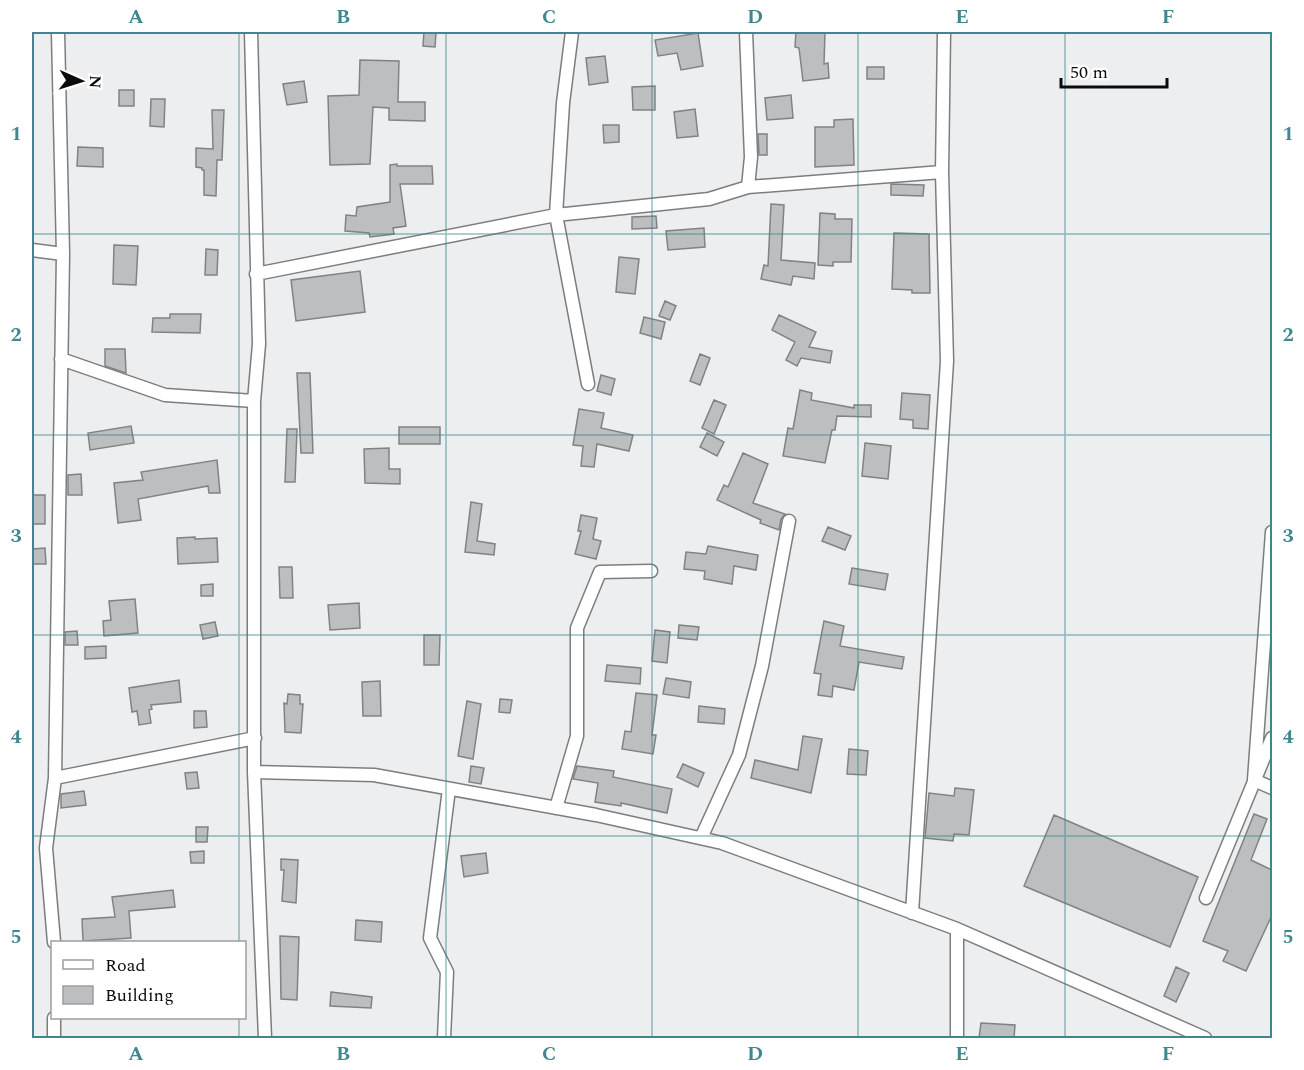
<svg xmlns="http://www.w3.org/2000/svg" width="1304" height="1070" font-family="Spectral,serif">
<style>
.building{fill:#bdbec0;stroke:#818283;stroke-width:1.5}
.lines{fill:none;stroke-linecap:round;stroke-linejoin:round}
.minor-casing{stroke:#7c7d7e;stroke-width:15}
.minor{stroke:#fff;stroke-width:12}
.grid{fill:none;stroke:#3f878e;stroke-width:1.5;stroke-opacity:0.55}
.neatline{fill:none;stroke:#3f878e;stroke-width:2}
.grid-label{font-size:20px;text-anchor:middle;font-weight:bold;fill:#3f878e}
</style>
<rect width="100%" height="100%" fill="#edeef0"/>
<path class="building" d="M 424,32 L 436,32 L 435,47 L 423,46 Z
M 796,32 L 825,32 L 824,64 L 828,63 L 829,78 L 803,81 L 799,48 L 795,47 Z
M 698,33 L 703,66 L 681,70 L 677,53 L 658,56 L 655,40 Z
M 605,56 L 608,82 L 589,85 L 586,58 Z
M 360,60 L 399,61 L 398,102 L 425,102 L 425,121 L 389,120 L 389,108 L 373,107 L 370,164 L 330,165 L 328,96 L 359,95 Z
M 867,67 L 884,67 L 884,79 L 867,79 Z
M 304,81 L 307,102 L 287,105 L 283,84 Z
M 655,86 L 655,110 L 633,110 L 632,87 Z
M 119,90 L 134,90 L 134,106 L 119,106 Z
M 791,95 L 793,118 L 767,120 L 765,98 Z
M 151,99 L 165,99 L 164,127 L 150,126 Z
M 695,109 L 698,136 L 677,138 L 674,112 Z
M 212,110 L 224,110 L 222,160 L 217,160 L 216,196 L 204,195 L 204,170 L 202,170 L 202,168 L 196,167 L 196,148 L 213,149 Z
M 853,119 L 854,165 L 815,167 L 815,127 L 834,127 L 834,120 Z
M 603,125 L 619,125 L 619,142 L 604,143 Z
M 758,134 L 767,134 L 767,155 L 759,155 Z
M 78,147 L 103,148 L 103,167 L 77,166 Z
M 397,164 L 397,166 L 432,166 L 433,184 L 400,184 L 406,226 L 393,228 L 394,234 L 370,237 L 369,233 L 345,231 L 346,215 L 356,216 L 357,207 L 390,202 L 390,165 Z
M 891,184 L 924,185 L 923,196 L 891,195 Z
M 771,204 L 784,205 L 781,260 L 815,263 L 814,279 L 793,276 L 791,285 L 761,279 L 764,265 L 768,266 Z
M 820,213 L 835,214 L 835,219 L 852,219 L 851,262 L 833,262 L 833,266 L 818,265 Z
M 656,216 L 657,228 L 632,229 L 632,217 Z
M 704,228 L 705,247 L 668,250 L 666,231 Z
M 894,233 L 929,234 L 930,293 L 912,293 L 912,290 L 892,289 Z
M 114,245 L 138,246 L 136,285 L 113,284 Z
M 206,249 L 218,250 L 217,275 L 205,275 Z
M 619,257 L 639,259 L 635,294 L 616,292 Z
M 360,271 L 365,312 L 296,321 L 291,280 Z
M 665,301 L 676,306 L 670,320 L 659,316 Z
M 170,314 L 201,314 L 200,333 L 152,332 L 153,318 L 170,318 Z
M 779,315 L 816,332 L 809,347 L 832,351 L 830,363 L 801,358 L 797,366 L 786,360 L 795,342 L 772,330 Z
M 644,317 L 665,322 L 661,339 L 640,333 Z
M 105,349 L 125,349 L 126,373 L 105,366 Z
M 700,354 L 710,358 L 700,385 L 690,381 Z
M 297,373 L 310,373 L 313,453 L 301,453 Z
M 601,375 L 615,379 L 611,395 L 597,391 Z
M 800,390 L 812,393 L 811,400 L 854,408 L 854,405 L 871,405 L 871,417 L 837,416 L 835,430 L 832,430 L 825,463 L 783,456 L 788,428 L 793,429 Z
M 902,393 L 930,395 L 928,429 L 913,428 L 913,420 L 900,419 Z
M 714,400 L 726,405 L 714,434 L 702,428 Z
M 579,409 L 604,413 L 601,428 L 633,435 L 629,451 L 597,444 L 594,467 L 581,466 L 583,446 L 573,445 Z
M 131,426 L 134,443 L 90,450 L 88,433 Z
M 399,427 L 440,427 L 440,444 L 399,444 Z
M 287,429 L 297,429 L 295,482 L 285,482 Z
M 707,433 L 724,442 L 717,456 L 700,447 Z
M 865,443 L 891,446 L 888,479 L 862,476 Z
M 389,448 L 389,469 L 400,469 L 400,484 L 365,483 L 364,449 Z
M 743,453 L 768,464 L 753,503 L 785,514 L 781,519 L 779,530 L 760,523 L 761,520 L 717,500 L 724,485 L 728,487 Z
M 217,460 L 220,493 L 209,493 L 208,486 L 138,499 L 141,520 L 118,523 L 114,483 L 143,480 L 141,472 Z
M 81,474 L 82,495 L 68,495 L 68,475 Z
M 32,495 L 45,495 L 45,524 L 33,524 Z
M 471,502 L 482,504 L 477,541 L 495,544 L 494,555 L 465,552 Z
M 581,515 L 597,518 L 593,539 L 601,541 L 596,559 L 575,554 L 581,531 L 578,531 Z
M 828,527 L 851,536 L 845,550 L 822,541 Z
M 195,537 L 195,539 L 217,538 L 218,562 L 178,564 L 177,538 Z
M 708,546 L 758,555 L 756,570 L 734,566 L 732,584 L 704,579 L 705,571 L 684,569 L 686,552 L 706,554 Z
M 45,548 L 46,564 L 32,564 L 32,549 Z
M 279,567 L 292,567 L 293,598 L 280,598 Z
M 852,568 L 888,574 L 885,590 L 849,584 Z
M 213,584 L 213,596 L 201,596 L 201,585 Z
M 135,599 L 138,633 L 104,636 L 103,621 L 111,620 L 109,601 Z
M 359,603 L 360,628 L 330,630 L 328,605 Z
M 824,621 L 844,626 L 840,646 L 904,657 L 902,669 L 859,662 L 854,690 L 833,686 L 832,697 L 818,695 L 821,674 L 814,673 Z
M 215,622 L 218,636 L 203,639 L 200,625 Z
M 679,625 L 699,627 L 697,640 L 678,638 Z
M 655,630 L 670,632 L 667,663 L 652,661 Z
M 77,631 L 78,645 L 65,645 L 65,632 Z
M 424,635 L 440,635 L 439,665 L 424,665 Z
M 106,646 L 106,658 L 85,659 L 85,647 Z
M 607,665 L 641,668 L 640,684 L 605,681 Z
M 666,678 L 691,682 L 689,698 L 663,694 Z
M 179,680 L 181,702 L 151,705 L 152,709 L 149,710 L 151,723 L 139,725 L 137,711 L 132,712 L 129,688 Z
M 380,681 L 381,716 L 363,716 L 362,682 Z
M 636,693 L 657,695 L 652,735 L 656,735 L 653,754 L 622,749 L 625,731 L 631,732 Z
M 288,694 L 300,695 L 300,704 L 303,704 L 301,733 L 285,732 L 284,703 L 287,704 Z
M 500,699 L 512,700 L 510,713 L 499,712 Z
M 467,701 L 481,704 L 473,759 L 458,756 Z
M 699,706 L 725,709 L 724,724 L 698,722 Z
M 194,711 L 206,711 L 207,727 L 194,728 Z
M 803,736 L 822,739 L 811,793 L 751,778 L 755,760 L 798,770 Z
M 849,749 L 868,751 L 866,775 L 847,774 Z
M 683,764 L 704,773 L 698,787 L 677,777 Z
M 471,766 L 484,768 L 481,784 L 469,782 Z
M 577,766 L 614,771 L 613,777 L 672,789 L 667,813 L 621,803 L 621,806 L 595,802 L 598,783 L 573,779 Z
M 197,772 L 199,788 L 187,789 L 185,773 Z
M 955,788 L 974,790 L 969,835 L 954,834 L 953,841 L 925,838 L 929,793 L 954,796 Z
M 84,791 L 86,805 L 61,808 L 61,794 Z
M 1254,814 L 1267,819 L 1251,860 L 1272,870 L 1272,915 L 1246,971 L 1223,961 L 1228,951 L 1203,941 Z
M 1054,815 L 1198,877 L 1170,947 L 1024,886 Z
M 196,827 L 208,827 L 207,842 L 196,842 Z
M 204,851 L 204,863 L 191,863 L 190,852 Z
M 486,853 L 488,873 L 464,877 L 461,856 Z
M 281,859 L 298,860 L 296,903 L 282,901 L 284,870 L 281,870 Z
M 173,890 L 175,907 L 129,911 L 131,938 L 83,941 L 82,919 L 115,917 L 112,897 Z
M 356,920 L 382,922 L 381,942 L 355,940 Z
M 280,936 L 299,937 L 297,1000 L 281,999 Z
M 1176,967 L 1189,973 L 1176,1002 L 1164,996 Z
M 331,992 L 372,997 L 371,1008 L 330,1006 Z
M 981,1023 L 1015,1025 L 1014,1038 L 979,1038 Z"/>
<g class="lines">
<g class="minor-casing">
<path id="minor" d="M 251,32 L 259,344 L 254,401 L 254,772 L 265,1038
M 572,32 L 563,103 L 556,215 L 588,384
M 748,187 L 942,172 L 944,32
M 32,250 L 63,254
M 256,274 L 556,215 L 709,199 L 748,187 L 751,157 L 746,32
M 61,359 L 165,395 L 254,401
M 1272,532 L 1254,780 L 1272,788
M 254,772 L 374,775 L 596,815 L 722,843 L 957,929 L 1205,1038
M 55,778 L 255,738
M 556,808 L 577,736 L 577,628 L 600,572 L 651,571
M 701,838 L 739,755 L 762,666 L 789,521
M 1206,898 L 1272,738
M 912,913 L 947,361 L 942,172
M 54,942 L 46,848 L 55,778 L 63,254 L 58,32
M 54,1038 L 54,1018
M 444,1038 L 447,972 L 430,938 L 449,789
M 957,1038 L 957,929"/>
</g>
<use href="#minor" class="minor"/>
</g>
<path class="grid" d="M 239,32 L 239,942M 446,32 L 446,1038M 652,32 L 652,1038M 858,32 L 858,1038M 1065,32 L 1065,1038M 32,234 L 1272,234M 32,435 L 1272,435M 32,635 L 1272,635M 32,836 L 1272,836M 239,1018 L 239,1038"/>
<rect width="1304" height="1070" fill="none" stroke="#ffffff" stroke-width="66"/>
<rect x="51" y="941" width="195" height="78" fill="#ffffff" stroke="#9d9d9e" stroke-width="1.5"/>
<rect x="63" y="960" width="30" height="9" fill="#ffffff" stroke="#9d9d9e" stroke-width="1.5"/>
<text x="105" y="971" font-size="18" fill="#0b0b0c">Road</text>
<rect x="63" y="986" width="30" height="18" fill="#bdbec0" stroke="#9d9d9e" stroke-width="1.5"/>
<text x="105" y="1001" font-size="18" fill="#0b0b0c">Building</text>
<g transform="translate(81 81) rotate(93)" stroke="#ffffff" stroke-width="4.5" paint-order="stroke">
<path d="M0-4.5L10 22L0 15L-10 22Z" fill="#0b0b0c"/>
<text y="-9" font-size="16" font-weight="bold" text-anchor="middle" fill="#0b0b0c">N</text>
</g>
<path d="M1061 78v9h106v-9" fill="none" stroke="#0b0b0c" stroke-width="3"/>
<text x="1070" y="78" font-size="18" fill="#0b0b0c" stroke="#ffffff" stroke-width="4.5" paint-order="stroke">50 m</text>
<rect x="33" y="33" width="1238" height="1004" class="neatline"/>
<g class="grid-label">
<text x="136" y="23">A</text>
<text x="343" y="23">B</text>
<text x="549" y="23">C</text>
<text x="755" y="23">D</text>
<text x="962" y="23">E</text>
<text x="1168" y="23">F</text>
<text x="16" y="140">1</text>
<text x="1288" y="140">1</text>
<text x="16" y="341">2</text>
<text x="1288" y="341">2</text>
<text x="16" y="542">3</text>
<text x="1288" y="542">3</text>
<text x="16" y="743">4</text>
<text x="1288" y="743">4</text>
<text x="16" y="943">5</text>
<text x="1288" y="943">5</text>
<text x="136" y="1060">A</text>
<text x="343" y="1060">B</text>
<text x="549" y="1060">C</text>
<text x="755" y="1060">D</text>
<text x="962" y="1060">E</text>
<text x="1168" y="1060">F</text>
</g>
</svg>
